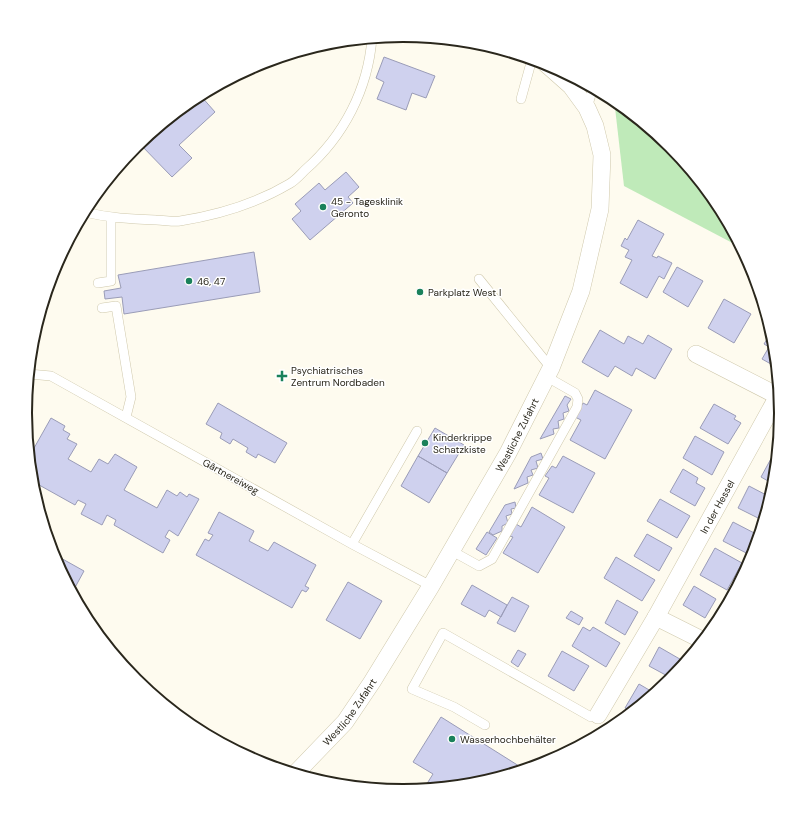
<svg xmlns="http://www.w3.org/2000/svg" width="807" height="827" font-family="'DM Sans',sans-serif">
<style>
.green{fill:#bfeab9}
.building{fill:#cfd1ee;stroke:#9a9cb7}
.lines{fill:none;stroke-linecap:round;stroke-linejoin:round}
.service-casing{stroke:#cfc8ab;stroke-width:10}
.minor-casing{stroke:#cfc8ab;stroke-width:18}
.service{stroke:#fff;stroke-width:9}
.minor{stroke:#fff;stroke-width:17}
.poi-dot{fill:#1a815b;stroke:#fff;stroke-width:1.5}
.labels{text-anchor:middle;stroke-width:3;stroke-linejoin:round;paint-order:stroke}
.poi-label{font-size:10px;fill:#2a271c;stroke:#fff;text-anchor:start}
.street-label{font-size:10px;fill:#2a271c;stroke:#fff}
.rim{fill:none;stroke:#2a271c;stroke-width:2}
</style>
<rect width="100%" height="100%" fill="#fefbef"/>
<path class="green" d="M 614,99 L 671,146 L 718,203 L 742,248 L 624,186 Z"/>
<path class="building" d="M 384,57 L 435,76 L 426,98 L 412,93 L 406,110 L 377,99 L 384,82 L 376,78 Z
M 200,95 L 215,112 L 179,145 L 192,158 L 172,177 L 139,143 Z
M 346,172 L 359,187 L 348,197 L 353,203 L 310,240 L 292,219 L 301,211 L 295,204 L 319,183 L 325,190 Z
M 638,220 L 664,234 L 652,256 L 657,258 L 658,256 L 672,263 L 664,279 L 659,276 L 647,298 L 620,283 L 632,260 L 625,257 L 629,250 L 621,246 L 625,238 L 627,240 Z
M 69,240 L 70,249 L 64,250 L 64,255 L 61,255 Z
M 254,252 L 260,292 L 124,314 L 122,297 L 105,299 L 104,291 L 121,288 L 118,275 Z
M 677,267 L 703,281 L 688,307 L 663,292 Z
M 724,299 L 751,314 L 734,343 L 708,328 Z
M 600,330 L 624,344 L 628,336 L 643,344 L 648,335 L 672,349 L 655,379 L 636,368 L 632,376 L 615,366 L 608,377 L 582,362 Z
M 772,331 L 775,340 L 778,368 L 762,359 L 769,347 L 764,344 Z
M 595,390 L 632,410 L 605,459 L 570,440 L 581,420 L 575,417 L 583,403 L 587,405 Z
M 565,396 L 571,399 L 567,405 L 569,411 L 563,413 L 564,419 L 558,421 L 559,428 L 553,429 L 554,434 L 540,439 Z
M 218,403 L 287,443 L 275,463 L 258,454 L 256,458 L 246,452 L 248,448 L 233,439 L 230,444 L 220,438 L 222,433 L 206,424 Z
M 714,404 L 736,416 L 734,419 L 741,423 L 728,444 L 700,428 Z
M 51,418 L 65,426 L 63,430 L 70,434 L 67,439 L 77,444 L 68,459 L 91,472 L 99,459 L 108,464 L 115,454 L 137,467 L 124,490 L 157,508 L 167,490 L 177,496 L 180,492 L 187,497 L 189,494 L 199,499 L 178,536 L 169,530 L 165,537 L 170,540 L 163,553 L 114,525 L 116,520 L 107,515 L 102,525 L 81,514 L 86,504 L 78,500 L 75,505 L 32,481 L 29,457 Z
M 435,428 L 464,445 L 447,473 L 418,456 Z
M 695,436 L 724,452 L 712,475 L 683,458 Z
M 541,453 L 543,459 L 536,461 L 538,468 L 531,470 L 533,475 L 527,477 L 528,483 L 514,489 L 531,457 Z
M 773,455 L 778,458 L 775,485 L 761,477 Z
M 418,456 L 447,473 L 429,503 L 401,486 Z
M 563,456 L 595,473 L 573,513 L 539,495 L 549,478 L 545,476 L 552,466 L 556,468 Z
M 683,469 L 698,478 L 696,483 L 705,488 L 695,506 L 670,492 Z
M 749,486 L 772,498 L 764,521 L 738,508 Z
M 660,499 L 690,516 L 677,538 L 647,521 Z
M 515,502 L 516,508 L 511,509 L 512,514 L 506,516 L 508,523 L 502,526 L 502,531 L 493,535 L 489,532 L 505,505 Z
M 532,507 L 565,527 L 538,573 L 503,553 L 513,537 L 509,536 L 516,524 L 521,527 Z
M 219,512 L 254,531 L 249,541 L 268,551 L 274,542 L 316,565 L 305,586 L 309,588 L 306,592 L 302,590 L 292,608 L 196,555 L 205,539 L 209,541 L 213,535 L 208,533 Z
M 733,522 L 760,536 L 754,557 L 723,541 Z
M 487,532 L 497,538 L 486,555 L 476,549 Z
M 647,534 L 672,548 L 659,571 L 634,556 Z
M 715,548 L 742,563 L 727,590 L 700,575 Z
M 59,557 L 84,571 L 72,593 L 56,563 Z
M 616,557 L 655,580 L 642,601 L 604,578 Z
M 348,582 L 382,601 L 360,639 L 326,620 Z
M 472,585 L 507,605 L 501,617 L 489,610 L 485,617 L 461,604 Z
M 694,586 L 716,599 L 705,618 L 683,605 Z
M 512,597 L 529,606 L 515,632 L 497,623 Z
M 617,600 L 638,612 L 625,635 L 605,623 Z
M 571,611 L 583,618 L 579,625 L 566,618 Z
M 583,627 L 590,631 L 593,627 L 620,643 L 606,667 L 572,646 Z
M 659,647 L 685,662 L 673,679 L 649,666 Z
M 518,650 L 526,654 L 518,667 L 511,662 Z
M 562,651 L 589,666 L 574,691 L 548,676 Z
M 639,684 L 656,694 L 633,712 L 625,708 Z
M 441,717 L 519,766 L 514,774 L 477,785 L 423,790 L 433,774 L 413,762 Z"/>
<g class="lines">
<g class="service-casing">
<path id="service" d="M 521,99 L 532,59
M 587,108 L 593,88
M 84,212 C 109,218 131,219 156,220 C 164,220 173,222 180,221 C 218,215 257,203 289,184 C 295,181 300,175 305,170 C 344,136 368,89 372,38
M 479,279 L 551,368
M 98,283 L 111,281 L 111,218
M 102,308 L 116,306 L 131,397 L 126,417
M 29,374 L 51,376 L 352,544 L 431,586
M 352,544 L 417,431
M 452,551 L 479,566 L 492,559 L 577,407 L 578,399 L 575,393 L 547,377
M 485,725 L 454,707 L 412,689 L 443,633 L 591,717 L 598,715"/>
</g>
<g class="minor-casing">
<g id="minor">
<path d="M 696,354 L 780,397"/>
<path d="M 656,617 L 704,641"/>
<path id="s1" d="M 598,715 L 656,617 L 778,396"/>
<path id="s2" d="M 295,774 L 345,722 L 372,682 L 431,586 L 508,453 L 551,368 L 581,291 L 600,209 L 602,155 L 595,126 L 587,108 L 571,86 L 545,63"/>
</g>
</g>
<use href="#service" class="service"/>
<use href="#minor" class="minor"/>
</g>
<g class="poi-dot">
<circle cx="323" cy="207" r="4"/>
<circle cx="189" cy="281" r="4"/>
<circle cx="420" cy="292" r="4"/>
<path d="M280 370h4v4h4v4h-4v4h-4v-4h-4v-4h4z"/>
<circle cx="425" cy="443" r="4"/>
<circle cx="452" cy="739" r="4"/>
</g>
<g class="labels">
<g class="poi-label">
<text x="331" y="205">45 - Tagesklinik<tspan x="331" dy="12">Geronto</tspan></text>
<text x="197" y="285">46, 47</text>
<text x="428" y="296">Parkplatz West I</text>
<text x="291" y="374">Psychiatrisches<tspan x="291" dy="12">Zentrum Nordbaden</tspan></text>
<text x="433" y="441">Kinderkrippe<tspan x="433" dy="12">Schatzkiste</tspan></text>
<text x="460" y="743">Wasserhochbehälter</text>
</g>
<g class="street-label">
<text dy="4" stroke="none"><textPath href="#s2" startOffset="407">Westliche Zufahrt</textPath></text>
<text transform="translate(231 476) rotate(29)" y="4">Gärtnereiweg</text>
<text dy="4" stroke="none"><textPath href="#s1" startOffset="240">In der Hessel</textPath></text>
<text dy="4" stroke="none"><textPath href="#s2" startOffset="83">Westliche Zufahrt</textPath></text>
</g>
</g>
<path d="M0 0H807V827H0ZM32 413a371 371 0 1 1 742 0a371 371 0 1 1-742 0Z" fill="#fff" fill-rule="evenodd"/>
<path class="rim" d="M32 413a371 371 0 1 1 742 0a371 371 0 1 1-742 0Z"/>
</svg>
